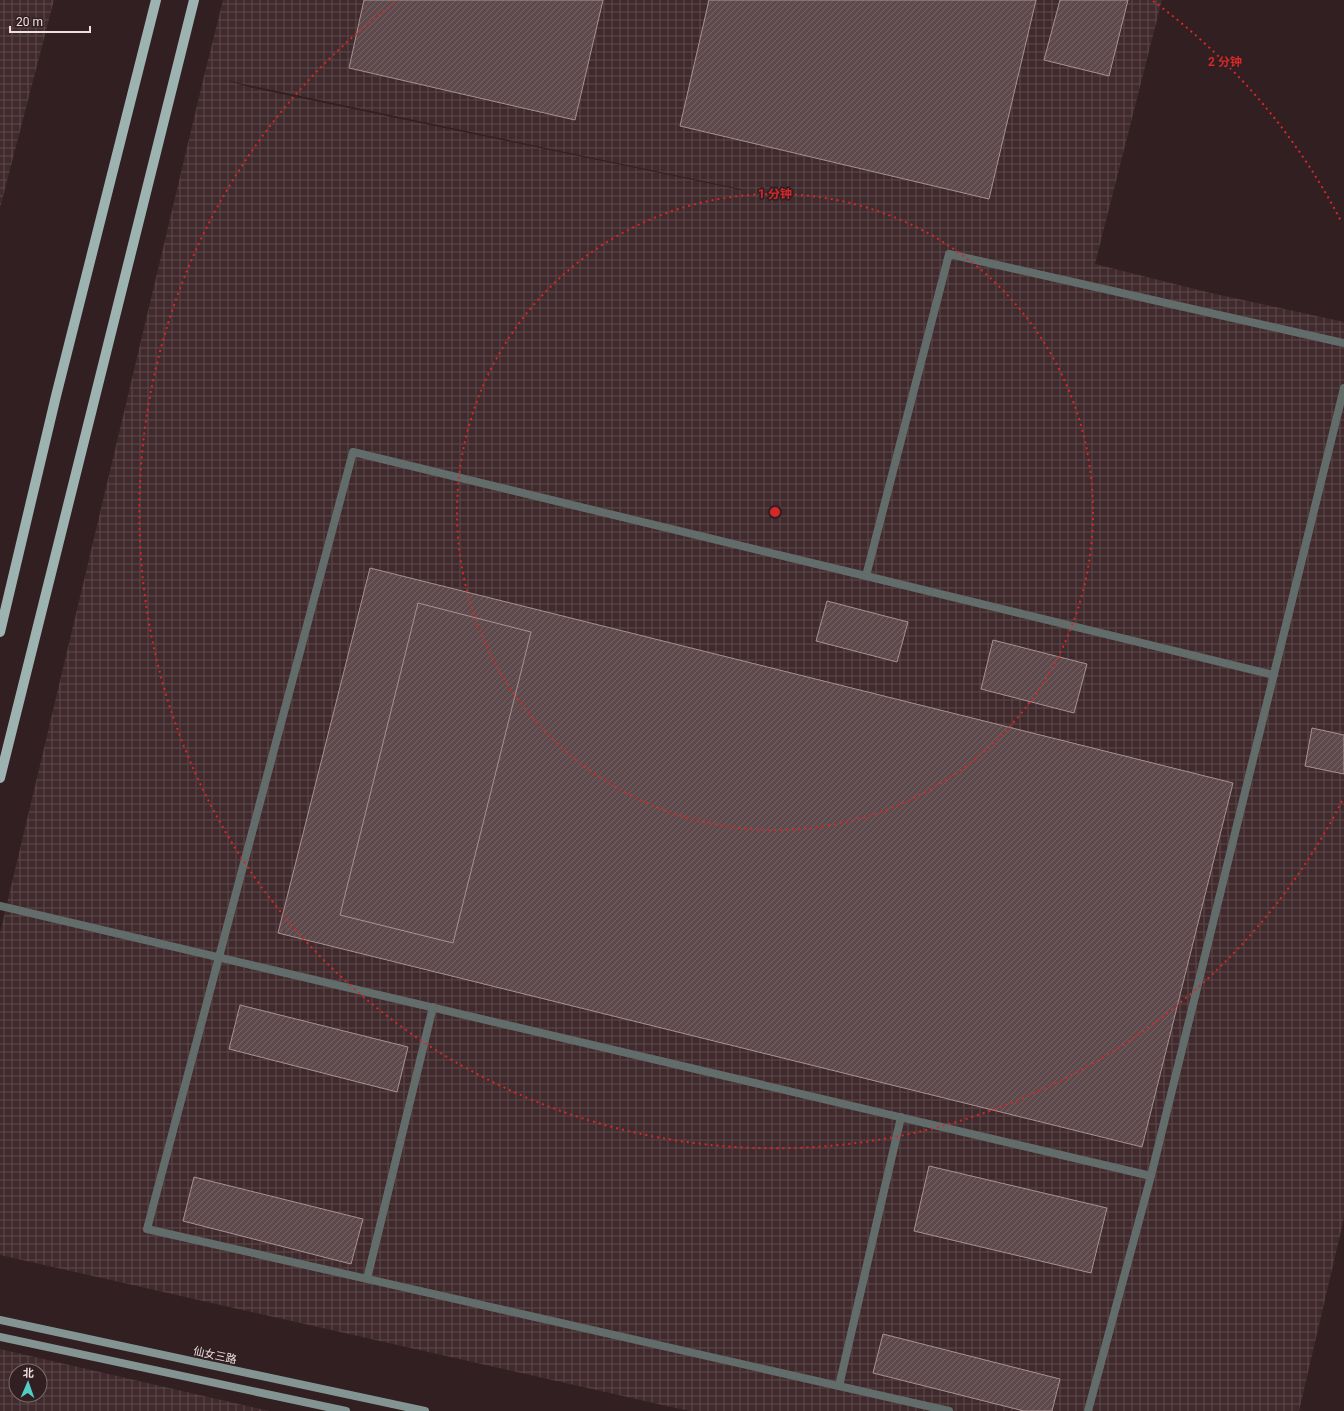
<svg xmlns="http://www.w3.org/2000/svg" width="1344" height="1411" font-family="Roboto,'Noto Sans SC',sans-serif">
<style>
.industrial{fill:url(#industrial-grid);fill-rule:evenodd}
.building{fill:url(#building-hatch);stroke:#a89193}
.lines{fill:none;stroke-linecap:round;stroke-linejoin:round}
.lane{stroke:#616c6b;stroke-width:8}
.secondary{stroke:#839492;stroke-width:8}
.primary{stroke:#9db3b1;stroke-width:10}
.ring{fill:none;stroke:#d62828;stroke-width:2;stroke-dasharray:2 4}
.labels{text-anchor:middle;stroke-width:3.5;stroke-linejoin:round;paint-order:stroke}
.street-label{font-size:11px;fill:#ece0e1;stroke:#311f22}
.centre{fill:#d62828;stroke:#311f22;stroke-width:2}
.ring-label{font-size:12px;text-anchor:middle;font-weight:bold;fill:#d62828;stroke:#311f22;stroke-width:3.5;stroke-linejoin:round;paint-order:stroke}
</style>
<defs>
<pattern id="industrial-grid" width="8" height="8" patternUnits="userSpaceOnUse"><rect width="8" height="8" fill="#412a2d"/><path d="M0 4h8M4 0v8" fill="none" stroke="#5d494b"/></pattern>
<pattern id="building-hatch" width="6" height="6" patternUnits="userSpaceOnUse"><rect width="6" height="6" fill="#5e4a4c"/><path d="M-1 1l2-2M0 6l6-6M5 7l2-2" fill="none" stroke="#756466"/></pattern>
</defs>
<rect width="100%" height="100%" fill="#311f22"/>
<path class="industrial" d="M 0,0 L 54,0 L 0,208 Z
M 223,0 L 1162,0 L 1095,264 L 1211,293 L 1344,322 L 1344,1218 L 1299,1411 L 689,1411 L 0,1255 L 0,933 L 204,76 ZM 224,80 L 741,189 L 741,190 L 253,88 Z
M 0,1349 L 269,1411 L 0,1411 ZM 16,1371 L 40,1371 L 40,1395 L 16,1395 Z"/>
<path class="building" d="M 364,0 L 603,0 L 575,120 L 349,68 Z
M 709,0 L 1036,0 L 989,199 L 680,126 Z
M 1060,0 L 1128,0 L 1109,76 L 1044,60 Z
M 370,568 L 1233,783 L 1142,1147 L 278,933 Z
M 827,601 L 908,622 L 897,662 L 816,641 Z
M 418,603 L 531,632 L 453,943 L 340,915 Z
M 993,640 L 1087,664 L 1074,713 L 981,689 Z
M 1312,728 L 1344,735 L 1344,774 L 1305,766 Z
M 240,1005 L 408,1047 L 397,1092 L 229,1049 Z
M 929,1166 L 1107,1208 L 1091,1273 L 914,1231 Z
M 194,1177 L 363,1219 L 351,1264 L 183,1221 Z
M 883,1334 L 1060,1379 L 1052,1411 L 1024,1411 L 873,1373 Z"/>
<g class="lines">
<path class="lane" d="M 866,576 L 1274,675
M 0,906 L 1151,1176 L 1344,388
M 367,1279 L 433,1007
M 839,1386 L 901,1117
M 949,1411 L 147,1229 L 219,957 L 353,452 L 866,576 L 949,254 L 1344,343
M 1088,1411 L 1151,1176"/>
<path class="secondary" d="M 0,1320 L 425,1411
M 0,1337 L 346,1411"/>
<path class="primary" d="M 0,632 L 56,396 L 156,0
M 0,778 L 194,0"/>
</g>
<g class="ring">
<circle cx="775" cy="512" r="318"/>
<path d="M1342 801A636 636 0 1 1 397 1M1153 1A636 636 0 0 1 1342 223"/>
</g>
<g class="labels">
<g class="street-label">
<text transform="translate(215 1355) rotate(12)" y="4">仙女三路</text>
</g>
</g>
<circle cx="775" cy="512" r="6" class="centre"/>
<g class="ring-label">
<text x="1225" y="66">2 分钟</text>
<text x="775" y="198">1 分钟</text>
</g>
<g transform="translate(28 1383) rotate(2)"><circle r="19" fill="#311f22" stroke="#7c6c6e"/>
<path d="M0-3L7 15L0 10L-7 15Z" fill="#54cdc7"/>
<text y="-6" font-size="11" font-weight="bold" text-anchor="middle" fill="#ece0e1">北</text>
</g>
<path d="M10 26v6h80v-6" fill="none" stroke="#ece0e1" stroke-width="2"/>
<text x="16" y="26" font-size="12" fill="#ece0e1" stroke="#311f22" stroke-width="3" paint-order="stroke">20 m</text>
</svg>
